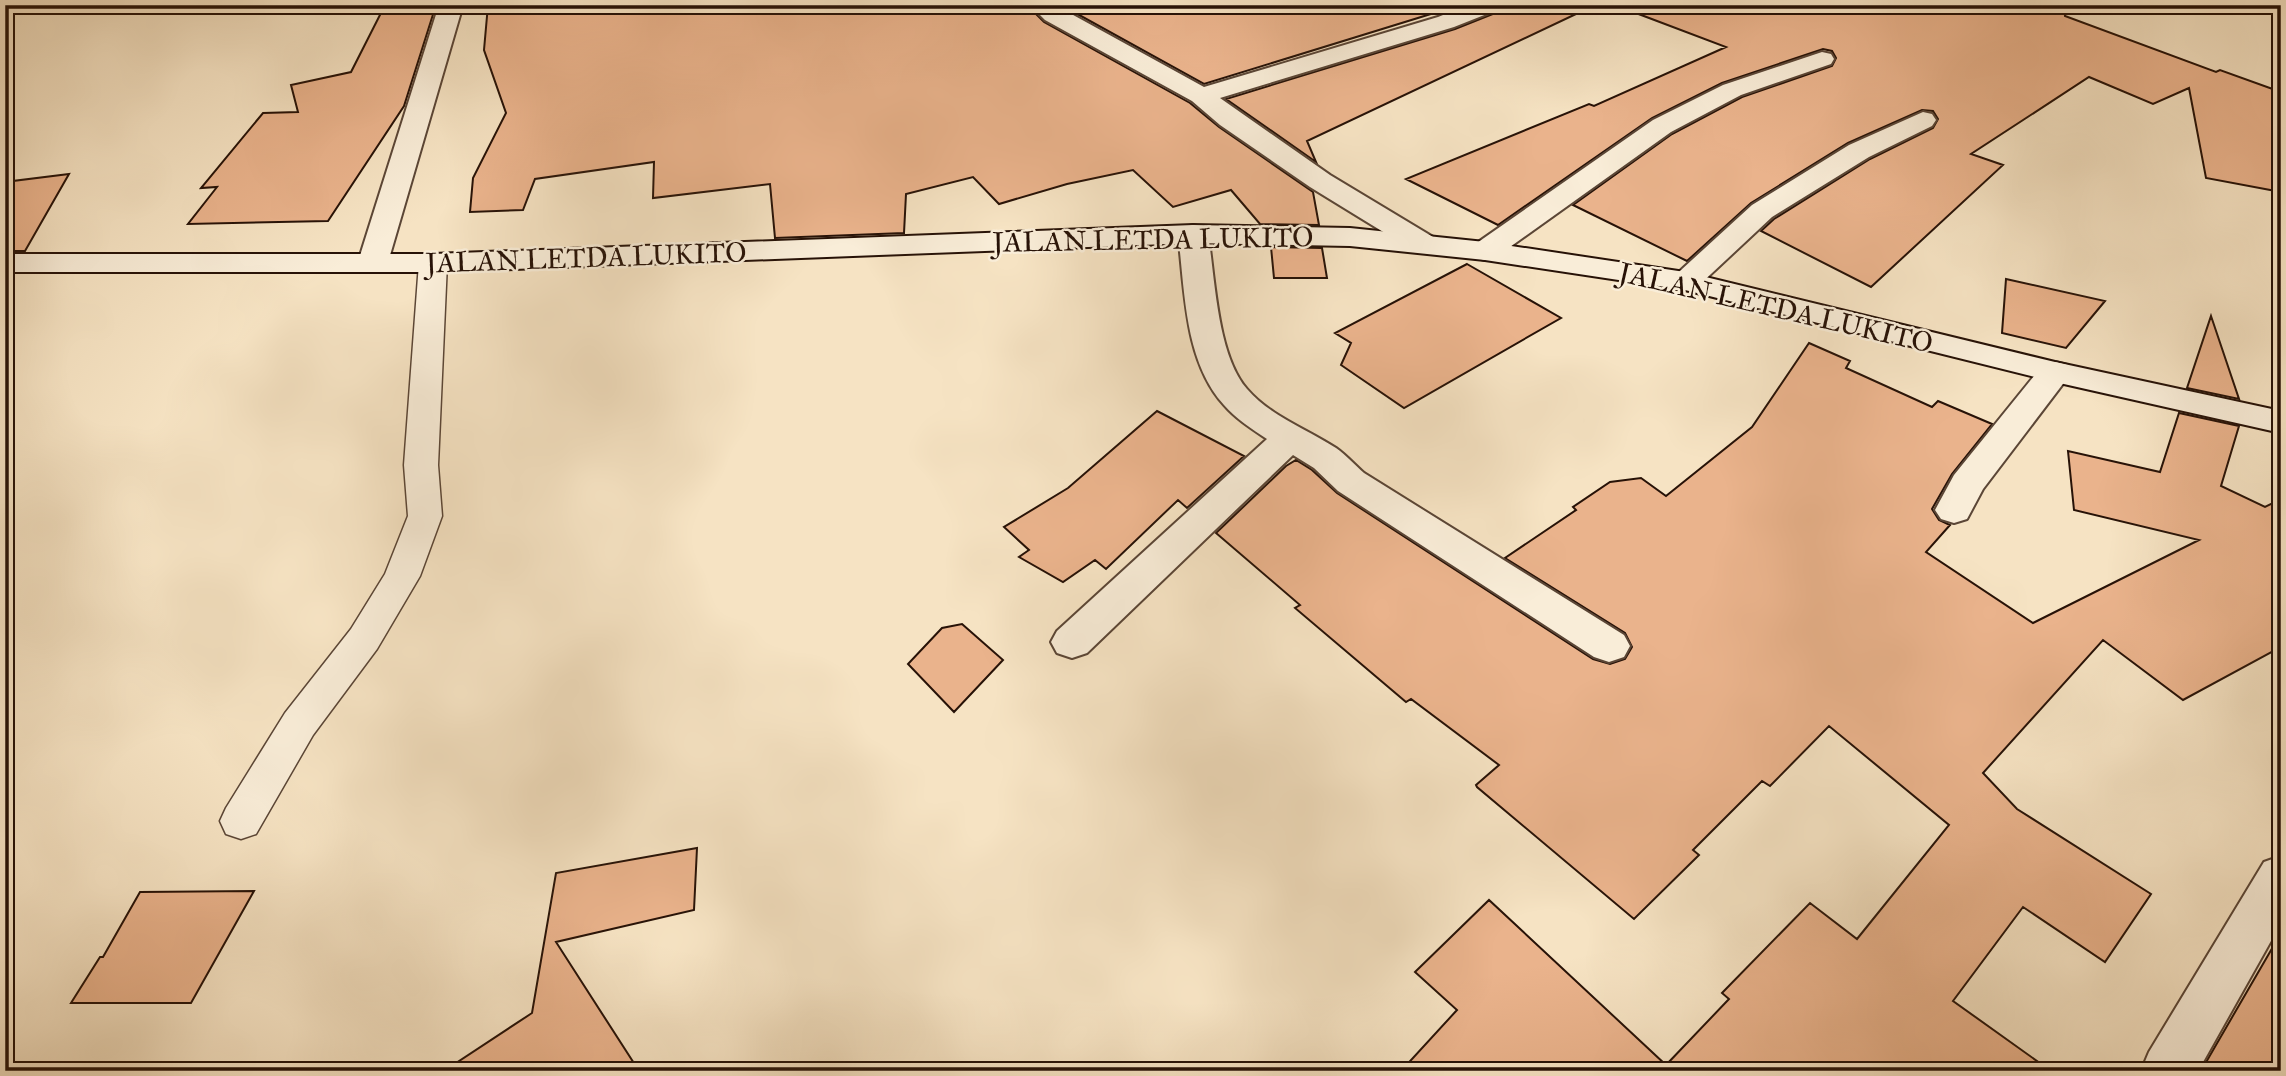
<svg xmlns="http://www.w3.org/2000/svg" width="2286" height="1076" font-family="'IM FELL Great Primer',serif">
<style>
.building{fill:#eab38c;stroke:#271207;stroke-width:2}
.lines{fill:none;stroke-linecap:round;stroke-linejoin:round}
.lane-casing{stroke:#5b4636;stroke-width:3}
.street-casing{stroke:#5b4636;stroke-width:4}
.secondary-casing{stroke:#271207;stroke-width:4}
.lane{fill:#f9edd8;fill-rule:evenodd}
.street{fill:#f9edd8;fill-rule:evenodd}
.secondary{fill:#f9edd8;fill-rule:evenodd}
.labels{text-anchor:middle;stroke-width:5;stroke-linejoin:round;paint-order:stroke}
.street-label{font-size:28px;fill:#271207;stroke:#f9edd8}
</style>
<rect width="100%" height="100%" fill="#f6e3c3"/>
<filter id="stains"><feTurbulence type="fractalNoise" baseFrequency=".00286" numOctaves="4"/><feColorMatrix values="0 0 0 0 .2 0 0 0 0 .09 0 0 0 0 .02 0 0 0 .5 -.17"/></filter>
<radialGradient id="worn" r=".72"><stop offset=".6" stop-color="#630" stop-opacity="0"/><stop offset="1" stop-color="#630" stop-opacity=".3"/></radialGradient>
<path class="building" d="M 385,5 L 436,5 L 404,106 L 328,221 L 188,224 L 217,187 L 201,188 L 263,113 L 298,112 L 291,85 L 351,72 Z
M 488,5 L 1027,5 L 1044,22 L 1190,103 L 1219,127 L 1313,192 L 1319,225 L 1260,224 L 1231,190 L 1173,207 L 1133,170 L 1067,184 L 999,204 L 973,177 L 906,194 L 904,233 L 775,238 L 770,184 L 653,198 L 654,162 L 535,179 L 523,210 L 470,212 L 473,178 L 506,113 L 484,50 Z
M 1061,5 L 1460,5 L 1204,84 Z
M 1502,5 L 1595,5 L 1307,141 L 1316,162 L 1226,99 L 1455,29 L 1498,12 Z
M 1629,5 L 2064,5 L 2065,16 L 2216,72 L 2220,70 L 2281,92 L 2281,192 L 2206,178 L 2189,88 L 2153,104 L 2089,77 L 1971,154 L 2003,165 L 1871,287 L 1761,231 L 1774,219 L 1870,159 L 1933,128 L 1938,119 L 1933,111 L 1922,110 L 1848,143 L 1751,203 L 1687,261 L 1573,205 L 1672,134 L 1742,97 L 1832,66 L 1836,58 L 1832,51 L 1823,49 L 1722,83 L 1652,118 L 1498,225 L 1406,179 L 1589,104 L 1594,106 L 1726,47 L 1628,10 Z
M 69,174 L 25,251 L 5,251 L 5,182 Z
M 1271,247 L 1322,248 L 1327,278 L 1274,278 Z
M 1467,264 L 1561,318 L 1404,408 L 1341,365 L 1351,343 L 1335,333 Z
M 2006,279 L 2105,301 L 2066,348 L 2002,333 Z
M 2211,316 L 2239,399 L 2187,388 Z
M 1809,343 L 1850,361 L 1846,368 L 1932,407 L 1938,401 L 1992,424 L 1952,474 L 1932,509 L 1939,520 L 1950,525 L 1926,552 L 2033,623 L 2199,540 L 2074,510 L 2068,451 L 2160,472 L 2179,413 L 2239,426 L 2221,486 L 2265,507 L 2281,499 L 2281,647 L 2183,700 L 2103,640 L 1983,773 L 2017,809 L 2151,894 L 2105,962 L 2023,907 L 1953,1001 L 2051,1071 L 1401,1071 L 1457,1010 L 1415,972 L 1489,900 L 1666,1065 L 1729,999 L 1722,993 L 1810,903 L 1857,939 L 1949,825 L 1829,726 L 1770,786 L 1762,781 L 1693,850 L 1699,855 L 1634,919 L 1477,787 L 1476,785 L 1499,765 L 1411,699 L 1406,702 L 1295,608 L 1300,605 L 1216,533 L 1286,466 L 1296,460 L 1312,470 L 1337,493 L 1593,659 L 1610,664 L 1625,659 L 1632,647 L 1625,633 L 1505,558 L 1576,510 L 1573,507 L 1610,482 L 1641,478 L 1666,496 L 1752,427 Z
M 1157,411 L 1244,456 L 1187,508 L 1178,500 L 1106,569 L 1095,560 L 1063,582 L 1019,557 L 1029,550 L 1004,527 L 1068,488 Z
M 962,624 L 1003,660 L 954,712 L 908,664 L 942,628 Z
M 697,848 L 694,910 L 556,942 L 639,1071 L 444,1071 L 532,1013 L 556,873 Z
M 254,891 L 191,1003 L 71,1003 L 100,957 L 103,957 L 140,892 Z
M 2281,933 L 2281,1071 L 2201,1071 L 2216,1045 Z"/>
<g class="lines">
<g class="lane-casing">
<path id="lane" d="M 433,255 L 443,257 L 447,263 L 438,465 L 442,516 L 420,576 L 377,649 L 313,735 L 256,834 L 241,839 L 226,834 L 220,821 L 226,808 L 285,713 L 351,629 L 385,574 L 408,516 L 404,465 L 419,263 L 423,257 Z"/>
</g>
<g class="street-casing">
<path id="street" d="M 439,5 L 463,5 L 388,262 L 384,268 L 373,271 L 362,268 L 358,262 Z
M 1030,5 L 1055,5 L 1204,87 L 1438,17 L 1468,5 L 1500,5 L 1497,10 L 1454,27 L 1220,98 L 1330,175 L 1433,237 L 1437,243 L 1433,249 L 1422,252 L 1411,249 L 1310,187 L 1220,125 L 1192,101 L 1045,20 Z
M 1822,52 L 1831,54 L 1834,59 L 1831,64 L 1741,95 L 1671,132 L 1496,257 L 1485,260 L 1474,257 L 1470,251 L 1474,245 L 1653,120 L 1723,85 Z
M 1923,112 L 1932,114 L 1936,120 L 1932,126 L 1869,157 L 1772,217 L 1696,288 L 1685,290 L 1674,288 L 1669,281 L 1752,205 L 1849,145 Z
M 1193,225 L 1204,228 L 1208,234 C 1215,278 1217,355 1247,389 C 1270,416 1307,429 1336,448 C 1346,455 1355,465 1364,473 L 1624,635 L 1630,646 L 1624,657 L 1609,662 L 1594,657 L 1338,491 L 1314,468 L 1293,455 L 1087,653 L 1072,658 L 1057,653 L 1051,642 L 1057,631 L 1267,439 C 1252,429 1236,419 1224,405 C 1184,361 1185,290 1178,234 L 1182,228 Z
M 2055,362 L 2067,365 L 2072,372 L 1983,489 L 1967,519 L 1954,523 L 1941,519 L 1935,510 L 1954,475 L 2043,365 Z
M 2281,856 L 2281,923 L 2198,1071 L 2141,1071 L 2149,1052 L 2264,862 Z"/>
</g>
<g class="secondary-casing">
<path id="secondary" d="M 1193,225 L 1350,228 L 1485,242 L 1685,272 L 2055,362 L 2281,411 L 2281,433 L 2055,382 L 1685,290 L 1485,260 L 1350,246 L 1193,243 L 433,272 L 5,272 L 5,254 L 433,254 Z"/>
</g>
<use href="#lane" class="lane"/>
<use href="#street" class="street"/>
<use href="#secondary" class="secondary"/>
</g>
<g class="labels">
<g class="street-label">
<text transform="translate(1153 239) rotate(-1)" y="10">JALAN LETDA LUKITO</text>
<text transform="translate(586 257) rotate(-2)" y="10">JALAN LETDA LUKITO</text>
<text transform="translate(1776 307) rotate(13)" y="10">JALAN LETDA LUKITO</text>
</g>
</g>
<rect width="2286" height="1076" fill="none" stroke="#f6e3c3" stroke-width="28"/>
<rect x="7" y="7" width="2272" height="1062" fill="none" stroke="#271207" stroke-width="3.5"/>
<rect x="14" y="14" width="2258" height="1048" fill="none" stroke="#271207" stroke-width="2"/>
<rect width="100%" height="100%" filter="url(#stains)"/>
<rect width="100%" height="100%" fill="url(#worn)"/>
</svg>
